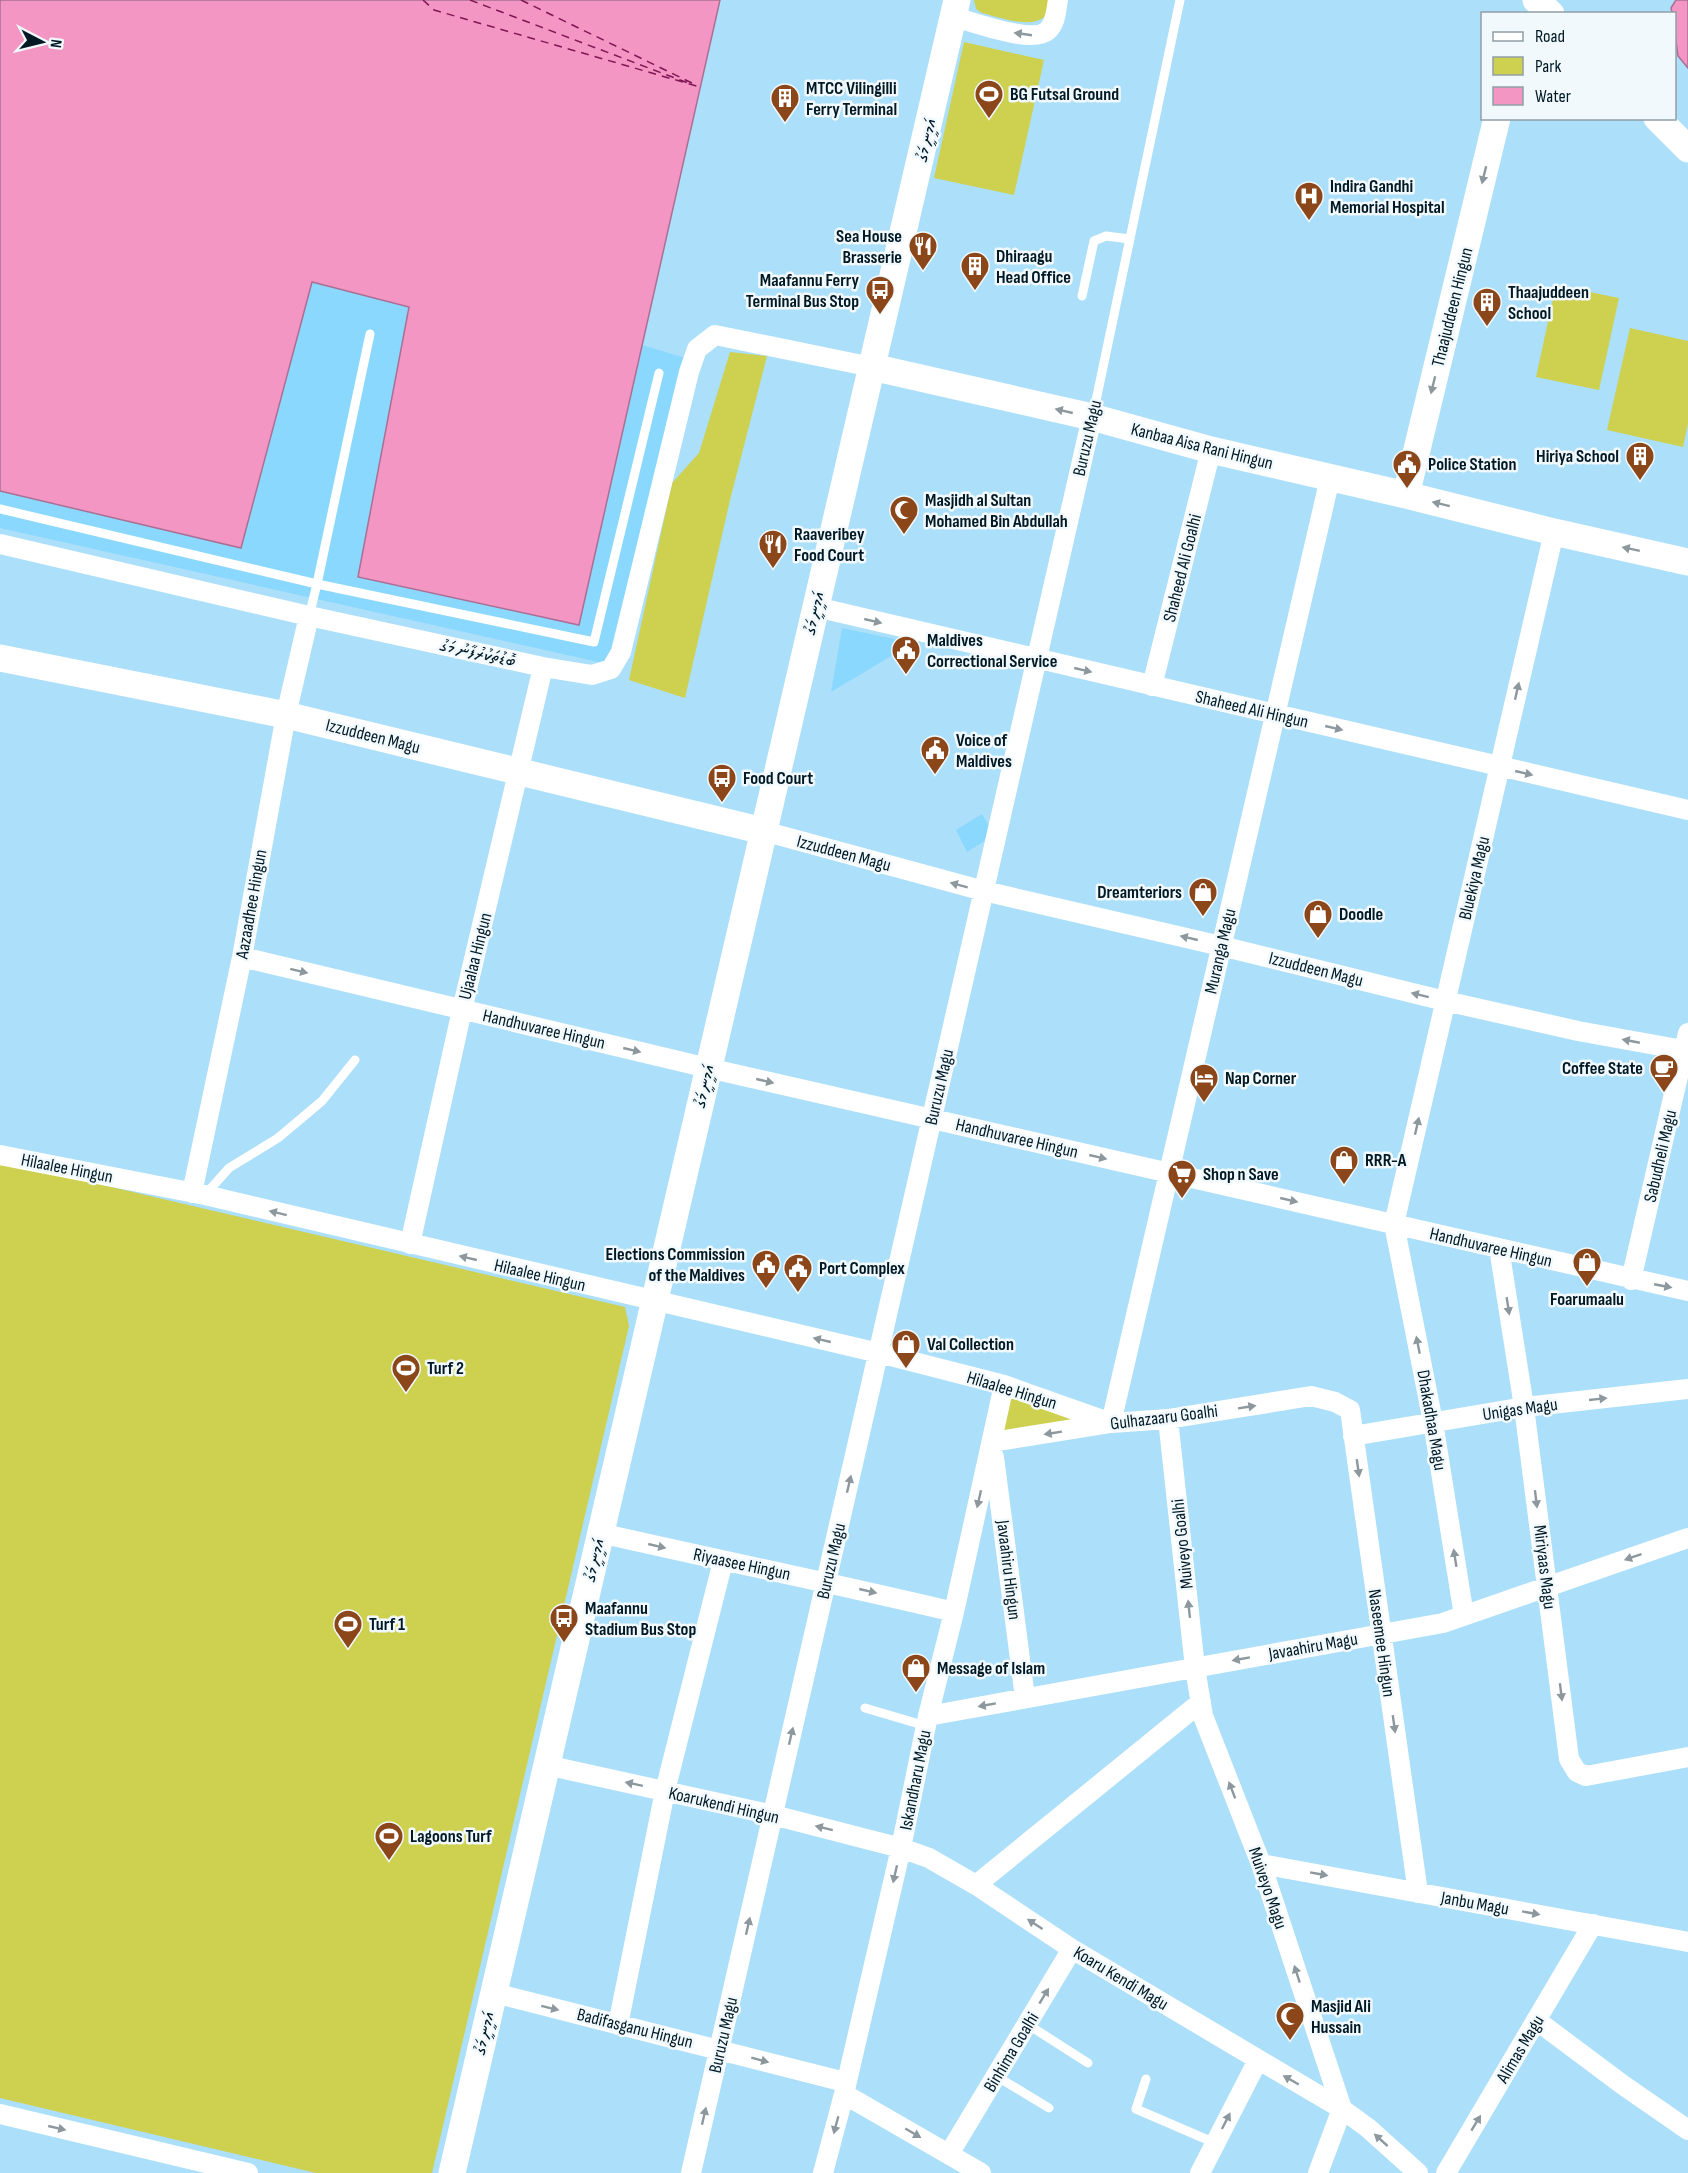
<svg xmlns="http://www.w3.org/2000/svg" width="1688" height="2173" font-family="'Sofia Sans Condensed','Noto Sans Thaana',sans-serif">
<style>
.built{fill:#8bd8fe}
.green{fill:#ced04f}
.water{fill:#f396c3;stroke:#aa7094;stroke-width:1.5}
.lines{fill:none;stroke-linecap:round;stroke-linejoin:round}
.ferry{stroke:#7f1854;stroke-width:1.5;stroke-dasharray:8 6;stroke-linecap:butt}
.lane{stroke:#fff;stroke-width:9}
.street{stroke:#fff;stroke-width:20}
.secondary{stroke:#fff;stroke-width:27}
.oneway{fill:#8c989d}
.labels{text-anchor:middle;stroke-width:5;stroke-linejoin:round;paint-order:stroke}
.poi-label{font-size:18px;font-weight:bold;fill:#001925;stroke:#f1f9fd;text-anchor:start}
.street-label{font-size:18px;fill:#001925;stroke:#f1f9fd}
</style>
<rect width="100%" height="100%" fill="#acdff9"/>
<path class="built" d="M 311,282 L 409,307 L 358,577 L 579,625 L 642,345 L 685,358 L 607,664 L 0,528 L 0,491 L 241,548 Z
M 842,628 L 913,643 L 831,692 Z
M 982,814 L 994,835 L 967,852 L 956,830 Z"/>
<path class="green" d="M 974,0 L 1053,0 C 1047,36 1007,19 982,13 L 976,9 Z
M 964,42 L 1044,60 L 1014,195 L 934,178 Z
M 1556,285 L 1619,298 L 1599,390 L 1536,377 Z
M 1630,328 L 1688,341 L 1688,424 L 1683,447 L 1607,430 Z
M 730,352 L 767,356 L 730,500 L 685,698 L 629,680 L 672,483 L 699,453 Z
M 0,1161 L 625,1307 L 629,1326 L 432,2173 L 316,2173 L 0,2098 Z
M 1004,1385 L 1111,1423 L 992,1442 Z"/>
<path class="water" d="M 0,0 L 720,0 L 579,625 L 358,577 L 409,307 L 312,282 L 241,548 L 0,491 Z
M 1676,0 L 1688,0 L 1688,68 L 1678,56 L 1675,34 L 1674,14 L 1672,13 L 1671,8 Z"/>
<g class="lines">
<path class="ferry" d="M 423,0 L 434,10 L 700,87
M 470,0 L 688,83
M 521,0 L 694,84"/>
<path class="lane" d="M 1082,296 L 1094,241 L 1106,236 L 1130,239
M 370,334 L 317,584 L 594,642 L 659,373
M 1093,415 L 1180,0
M 0,509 L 317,584 L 309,616
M 205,1195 L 229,1168 L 278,1138 L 322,1101 L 355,1060
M 865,1708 L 926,1726
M 1027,2024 L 1088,2063
M 996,2076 L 1049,2108
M 1146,2079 L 1136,2109 L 1215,2143"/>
<path class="street" d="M 954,17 C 973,22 1032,44 1047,31 C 1056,24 1056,10 1058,0
M 0,544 L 309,616 L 543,667 L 592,675 L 611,669 L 621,652 L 689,372 L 697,349 L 715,335 L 872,367
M 816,607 L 1688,810
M 1152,686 L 1211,450
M 763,831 L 984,891 L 1221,946 L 1445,1001 L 1578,1031 L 1688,1051
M 242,957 L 708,1068 L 1688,1291
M 0,1155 L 205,1195 L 879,1353 L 1004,1385 L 1111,1423
M 192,1193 L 242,957 L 286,715 L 309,616
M 410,1244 L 462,1010 L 543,667
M 1499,1248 L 1524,1407 L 1569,1759 L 1577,1772 L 1586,1776 L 1688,1757
M 1631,1280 L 1688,1033
M 1168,1419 L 1195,1668 L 1203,1716 L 1261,1864 L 1342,2109
M 1111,1423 L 1330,478
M 1353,1436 L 1524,1407 L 1688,1389
M 992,1442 L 1111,1423 L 1168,1419 L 1311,1396 L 1335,1402 L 1350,1410 L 1418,1893
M 994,1457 L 1025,1698
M 600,1533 C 718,1560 837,1584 954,1612
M 1464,1616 L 1433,1422 L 1394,1224 L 1554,532
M 928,1716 L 1443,1623 L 1688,1538
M 546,1765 L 773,1815 L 901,1848 L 929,1858 L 976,1885 L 1072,1949 L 1342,2109 L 1368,2128 L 1418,2173
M 1261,1864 L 1688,1942
M 976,1885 L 1201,1702
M 494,1993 L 845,2082
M 1536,2020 L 1623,2085 L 1688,2130
M 618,2025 L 665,1791 L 723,1561
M 844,2094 L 981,2173
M 0,2114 L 248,2173
M 949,2154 L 1072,1949
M 691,2173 L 1092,417
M 823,2173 L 844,2094 L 901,1848 L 928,1716 L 954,1612 L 1004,1385
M 1200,2173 L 1258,2060
M 1318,2173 L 1342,2109
M 1446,2173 L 1593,1924"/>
<path class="secondary" d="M 1536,0 L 1551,14
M 1657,118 L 1688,149
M 872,367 L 1092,417 L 1211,450 L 1406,495 L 1554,532 L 1688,562
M 1406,495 L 1497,118
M 0,658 L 286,715 L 763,831
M 452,2173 L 957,0"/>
</g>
<defs><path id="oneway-solid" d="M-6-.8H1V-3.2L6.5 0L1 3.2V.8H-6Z" transform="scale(1.5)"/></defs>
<g class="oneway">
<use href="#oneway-solid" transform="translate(1023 34) rotate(-172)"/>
<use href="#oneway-solid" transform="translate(1484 175) rotate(104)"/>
<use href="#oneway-solid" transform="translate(1433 385) rotate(104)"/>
<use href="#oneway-solid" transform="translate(1064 411) rotate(-167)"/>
<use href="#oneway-solid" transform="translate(1441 504) rotate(-166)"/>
<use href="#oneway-solid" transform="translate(1631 549) rotate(-168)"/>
<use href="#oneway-solid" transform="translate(873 621) rotate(13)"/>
<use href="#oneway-solid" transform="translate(1083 670) rotate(13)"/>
<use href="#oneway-solid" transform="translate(1517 691) rotate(-77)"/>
<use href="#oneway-solid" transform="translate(1334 728) rotate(13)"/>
<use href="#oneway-solid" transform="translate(1524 773) rotate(13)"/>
<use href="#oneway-solid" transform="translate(959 885) rotate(-165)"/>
<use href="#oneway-solid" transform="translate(1189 938) rotate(-167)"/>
<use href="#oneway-solid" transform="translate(299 971) rotate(14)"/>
<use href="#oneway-solid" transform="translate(1420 995) rotate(-166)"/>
<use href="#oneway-solid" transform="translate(1631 1041) rotate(-169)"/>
<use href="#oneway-solid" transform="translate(632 1050) rotate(13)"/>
<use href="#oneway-solid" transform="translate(765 1081) rotate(13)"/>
<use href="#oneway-solid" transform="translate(1417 1126) rotate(-77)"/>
<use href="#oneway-solid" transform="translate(1098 1157) rotate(13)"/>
<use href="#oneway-solid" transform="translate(1289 1200) rotate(13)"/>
<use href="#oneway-solid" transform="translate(278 1213) rotate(-166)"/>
<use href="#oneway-solid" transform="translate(468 1258) rotate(-167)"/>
<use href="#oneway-solid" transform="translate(1663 1286) rotate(11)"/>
<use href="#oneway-solid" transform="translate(1508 1306) rotate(81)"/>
<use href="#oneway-solid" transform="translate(822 1340) rotate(-167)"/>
<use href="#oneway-solid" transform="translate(1418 1345) rotate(-101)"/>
<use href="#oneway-solid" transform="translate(1598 1399) rotate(-6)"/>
<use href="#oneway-solid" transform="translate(1247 1407) rotate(-9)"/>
<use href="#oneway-solid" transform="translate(1053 1433) rotate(171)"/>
<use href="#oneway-solid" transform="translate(1358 1468) rotate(82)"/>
<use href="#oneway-solid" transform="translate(849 1484) rotate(-77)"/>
<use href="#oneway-solid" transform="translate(979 1499) rotate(103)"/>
<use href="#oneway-solid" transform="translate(1536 1499) rotate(83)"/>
<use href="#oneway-solid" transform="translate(657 1546) rotate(13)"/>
<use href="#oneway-solid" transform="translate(1633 1557) rotate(161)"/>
<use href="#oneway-solid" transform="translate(1455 1558) rotate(-99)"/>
<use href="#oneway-solid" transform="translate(868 1591) rotate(13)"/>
<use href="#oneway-solid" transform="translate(1189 1609) rotate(-96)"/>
<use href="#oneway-solid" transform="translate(1241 1659) rotate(170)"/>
<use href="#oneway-solid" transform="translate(1561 1692) rotate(83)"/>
<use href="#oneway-solid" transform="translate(987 1705) rotate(170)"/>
<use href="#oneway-solid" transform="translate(1394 1724) rotate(82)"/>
<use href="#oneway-solid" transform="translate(791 1736) rotate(-77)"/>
<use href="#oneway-solid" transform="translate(634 1784) rotate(-168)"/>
<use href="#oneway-solid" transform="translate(1232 1790) rotate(-111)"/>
<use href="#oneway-solid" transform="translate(824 1828) rotate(-166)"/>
<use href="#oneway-solid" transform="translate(895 1874) rotate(103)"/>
<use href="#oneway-solid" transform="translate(1319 1874) rotate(10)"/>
<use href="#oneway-solid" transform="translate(1531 1913) rotate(10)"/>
<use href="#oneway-solid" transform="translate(1035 1924) rotate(-147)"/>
<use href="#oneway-solid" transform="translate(748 1926) rotate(-77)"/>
<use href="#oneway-solid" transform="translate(1297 1974) rotate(-108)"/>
<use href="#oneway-solid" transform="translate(1044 1996) rotate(-59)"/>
<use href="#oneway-solid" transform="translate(550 2008) rotate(14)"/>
<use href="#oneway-solid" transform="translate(760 2060) rotate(15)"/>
<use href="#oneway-solid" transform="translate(1291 2080) rotate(-150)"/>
<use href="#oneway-solid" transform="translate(704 2116) rotate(-77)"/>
<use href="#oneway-solid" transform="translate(1226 2121) rotate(-63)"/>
<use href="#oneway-solid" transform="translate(1476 2123) rotate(-59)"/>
<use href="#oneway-solid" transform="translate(836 2125) rotate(105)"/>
<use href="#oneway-solid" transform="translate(57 2128) rotate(13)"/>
<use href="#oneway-solid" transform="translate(913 2133) rotate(30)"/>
<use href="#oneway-solid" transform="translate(1381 2140) rotate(-138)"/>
</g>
<defs>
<g id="stadium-pin" transform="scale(1.5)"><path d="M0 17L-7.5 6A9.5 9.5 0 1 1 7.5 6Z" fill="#8b471a" stroke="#f1f9fd"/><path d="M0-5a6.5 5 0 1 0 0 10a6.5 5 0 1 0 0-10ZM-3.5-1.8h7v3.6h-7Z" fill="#fff"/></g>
<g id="building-pin" transform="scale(1.5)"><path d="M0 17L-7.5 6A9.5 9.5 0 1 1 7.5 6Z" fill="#8b471a" stroke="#f1f9fd"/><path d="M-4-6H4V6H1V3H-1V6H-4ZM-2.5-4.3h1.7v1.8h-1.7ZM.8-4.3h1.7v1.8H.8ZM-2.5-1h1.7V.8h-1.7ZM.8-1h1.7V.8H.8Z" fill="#fff"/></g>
<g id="hospital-pin" transform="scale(1.5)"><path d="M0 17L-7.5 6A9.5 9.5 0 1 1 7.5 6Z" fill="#8b471a" stroke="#f1f9fd"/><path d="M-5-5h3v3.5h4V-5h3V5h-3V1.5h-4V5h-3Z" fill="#fff"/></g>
<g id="restaurant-pin" transform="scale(1.5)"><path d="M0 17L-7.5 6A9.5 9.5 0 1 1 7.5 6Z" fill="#8b471a" stroke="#f1f9fd"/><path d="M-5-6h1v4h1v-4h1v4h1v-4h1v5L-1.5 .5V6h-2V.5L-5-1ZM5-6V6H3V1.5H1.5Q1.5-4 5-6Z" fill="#fff"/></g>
<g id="bus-pin" transform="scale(1.5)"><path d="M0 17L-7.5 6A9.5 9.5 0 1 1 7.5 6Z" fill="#8b471a" stroke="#f1f9fd"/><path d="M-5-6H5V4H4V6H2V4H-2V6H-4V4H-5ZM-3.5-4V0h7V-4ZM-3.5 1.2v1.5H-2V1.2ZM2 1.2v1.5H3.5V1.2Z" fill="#fff"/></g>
<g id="civic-pin" transform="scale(1.5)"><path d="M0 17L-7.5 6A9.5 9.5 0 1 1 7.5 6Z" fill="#8b471a" stroke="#f1f9fd"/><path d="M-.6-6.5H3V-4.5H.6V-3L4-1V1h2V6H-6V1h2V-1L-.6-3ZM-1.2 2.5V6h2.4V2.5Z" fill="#fff"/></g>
<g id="mosque-pin" transform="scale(1.5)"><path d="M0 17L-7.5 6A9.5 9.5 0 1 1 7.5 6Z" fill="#8b471a" stroke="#f1f9fd"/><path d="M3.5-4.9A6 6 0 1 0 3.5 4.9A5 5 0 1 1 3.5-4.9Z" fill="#fff"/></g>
<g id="shop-pin" transform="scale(1.5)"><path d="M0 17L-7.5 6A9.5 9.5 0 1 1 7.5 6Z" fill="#8b471a" stroke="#f1f9fd"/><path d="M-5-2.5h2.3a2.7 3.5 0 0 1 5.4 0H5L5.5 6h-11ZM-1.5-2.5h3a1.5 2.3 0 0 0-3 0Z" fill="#fff"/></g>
<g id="cafe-pin" transform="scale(1.5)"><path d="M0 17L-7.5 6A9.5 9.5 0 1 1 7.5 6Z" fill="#8b471a" stroke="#f1f9fd"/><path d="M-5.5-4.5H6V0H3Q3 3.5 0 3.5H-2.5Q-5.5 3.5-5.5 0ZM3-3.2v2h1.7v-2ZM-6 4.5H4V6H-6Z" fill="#fff"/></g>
<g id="hotel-pin" transform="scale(1.5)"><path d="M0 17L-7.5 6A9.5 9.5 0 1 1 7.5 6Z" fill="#8b471a" stroke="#f1f9fd"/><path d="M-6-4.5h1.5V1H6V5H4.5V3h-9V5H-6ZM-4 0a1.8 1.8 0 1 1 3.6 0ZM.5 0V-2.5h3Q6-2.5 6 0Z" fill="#fff"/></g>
<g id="supermarket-pin" transform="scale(1.5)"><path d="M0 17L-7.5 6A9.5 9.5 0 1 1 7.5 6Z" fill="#8b471a" stroke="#f1f9fd"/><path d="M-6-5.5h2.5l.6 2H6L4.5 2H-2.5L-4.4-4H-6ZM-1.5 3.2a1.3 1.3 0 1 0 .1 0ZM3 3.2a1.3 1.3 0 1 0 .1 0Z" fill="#fff"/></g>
</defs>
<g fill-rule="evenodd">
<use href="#stadium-pin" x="989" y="94"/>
<use href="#building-pin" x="785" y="98"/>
<use href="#hospital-pin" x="1309" y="196"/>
<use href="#restaurant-pin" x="923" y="246"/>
<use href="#building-pin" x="975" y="266"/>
<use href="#bus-pin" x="880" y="290"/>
<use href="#building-pin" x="1487" y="302"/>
<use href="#building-pin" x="1640" y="456"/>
<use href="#civic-pin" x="1407" y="464"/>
<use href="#mosque-pin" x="904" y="510"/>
<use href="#restaurant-pin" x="773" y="544"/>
<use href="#civic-pin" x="906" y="650"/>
<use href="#civic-pin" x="935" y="750"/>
<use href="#bus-pin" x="722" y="778"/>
<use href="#shop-pin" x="1203" y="892"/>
<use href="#shop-pin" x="1318" y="914"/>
<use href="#cafe-pin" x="1664" y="1068"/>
<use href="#hotel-pin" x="1204" y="1078"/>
<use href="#shop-pin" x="1344" y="1160"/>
<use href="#supermarket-pin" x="1182" y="1174"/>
<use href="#shop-pin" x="1587" y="1262"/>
<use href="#civic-pin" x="766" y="1264"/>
<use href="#civic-pin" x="798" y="1268"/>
<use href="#shop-pin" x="906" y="1344"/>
<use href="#stadium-pin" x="406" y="1368"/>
<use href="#bus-pin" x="564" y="1618"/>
<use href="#stadium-pin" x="348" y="1624"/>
<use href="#shop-pin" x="916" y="1668"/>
<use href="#stadium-pin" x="389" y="1836"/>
<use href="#mosque-pin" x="1290" y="2016"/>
</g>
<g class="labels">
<g class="poi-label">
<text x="806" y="94">MTCC Vilingilli<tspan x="806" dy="21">Ferry Terminal</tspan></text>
<text x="1010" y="100">BG Futsal Ground</text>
<text x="1330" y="192">Indira Gandhi<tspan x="1330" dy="21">Memorial Hospital</tspan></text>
<text x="902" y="242" text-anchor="end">Sea House<tspan x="902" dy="21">Brasserie</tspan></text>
<text x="996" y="262">Dhiraagu<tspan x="996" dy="21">Head Office</tspan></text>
<text x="859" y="286" text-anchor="end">Maafannu Ferry<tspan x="859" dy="21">Terminal Bus Stop</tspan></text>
<text x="1508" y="298">Thaajuddeen<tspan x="1508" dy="21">School</tspan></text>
<text x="1619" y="462" text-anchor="end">Hiriya School</text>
<text x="1428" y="470">Police Station</text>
<text x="925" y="506">Masjidh al Sultan<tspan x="925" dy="21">Mohamed Bin Abdullah</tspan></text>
<text x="794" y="540">Raaveribey<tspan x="794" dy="21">Food Court</tspan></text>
<text x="927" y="646">Maldives<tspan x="927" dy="21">Correctional Service</tspan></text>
<text x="956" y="746">Voice of<tspan x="956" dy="21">Maldives</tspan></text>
<text x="743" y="784">Food Court</text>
<text x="1182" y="898" text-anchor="end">Dreamteriors</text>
<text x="1339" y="920">Doodle</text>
<text x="1643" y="1074" text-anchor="end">Coffee State</text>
<text x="1225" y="1084">Nap Corner</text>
<text x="1365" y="1166">RRR-A</text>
<text x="1203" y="1180">Shop n Save</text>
<text x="745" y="1260" text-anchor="end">Elections Commission<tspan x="745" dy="21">of the Maldives</tspan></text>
<text x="819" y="1274">Port Complex</text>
<text x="1587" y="1305" text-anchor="middle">Foarumaalu</text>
<text x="927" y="1350">Val Collection</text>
<text x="427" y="1374">Turf 2</text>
<text x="585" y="1614">Maafannu<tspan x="585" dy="21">Stadium Bus Stop</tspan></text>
<text x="369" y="1630">Turf 1</text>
<text x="937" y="1674">Message of Islam</text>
<text x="410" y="1842">Lagoons Turf</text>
<text x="1311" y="2012">Masjid Ali<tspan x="1311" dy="21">Hussain</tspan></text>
</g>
<g class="street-label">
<text transform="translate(926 140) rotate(-77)" y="6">އަމީނީ މަގު</text>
<text transform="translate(1452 307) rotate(-76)" y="6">Thaajuddeen Hingun</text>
<text transform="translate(1087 438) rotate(-77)" y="6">Buruzu Magu</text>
<text transform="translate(1202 446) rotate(14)" y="6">Kanbaa Aisa Rani Hingun</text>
<text transform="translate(1182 568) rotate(-76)" y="6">Shaheed Ali Goalhi</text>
<text transform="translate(814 613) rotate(-77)" y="6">އަމީނީ މަގު</text>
<text transform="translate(478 653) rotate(12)" y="6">ބޮޑުތަކުރުފާނު މަގު</text>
<text transform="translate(1252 709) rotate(13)" y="6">Shaheed Ali Hingun</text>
<text transform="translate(373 736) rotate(14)" y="6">Izzuddeen Magu</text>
<text transform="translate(844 853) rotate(15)" y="6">Izzuddeen Magu</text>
<text transform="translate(1474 878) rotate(-77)" y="6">Bluekiya Magu</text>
<text transform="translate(251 904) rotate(-80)" y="6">Aazaadhee Hingun</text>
<text transform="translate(1220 951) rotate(-77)" y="6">Muranga Magu</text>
<text transform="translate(475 956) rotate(-76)" y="6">Ujaalaa Hingun</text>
<text transform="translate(1316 969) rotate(14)" y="6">Izzuddeen Magu</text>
<text transform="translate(544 1029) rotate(13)" y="6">Handhuvaree Hingun</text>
<text transform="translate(704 1086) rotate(-77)" y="6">އަމީނީ މަގު</text>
<text transform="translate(939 1087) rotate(-77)" y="6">Buruzu Magu</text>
<text transform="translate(1017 1138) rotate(13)" y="6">Handhuvaree Hingun</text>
<text transform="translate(1660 1156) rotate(-77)" y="6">Sabudheli Magu</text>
<text transform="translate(67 1168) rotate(11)" y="6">Hilaalee Hingun</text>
<text transform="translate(1491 1247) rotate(13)" y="6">Handhuvaree Hingun</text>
<text transform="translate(540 1275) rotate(13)" y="6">Hilaalee Hingun</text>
<text transform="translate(1012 1390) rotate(17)" y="6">Hilaalee Hingun</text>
<text transform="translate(1520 1409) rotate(-8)" y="6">Unigas Magu</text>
<text transform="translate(1164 1417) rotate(-7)" y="6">Gulhazaaru Goalhi</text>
<text transform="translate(1432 1420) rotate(80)" y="6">Dhakadhaa Magu</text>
<text transform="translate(1182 1544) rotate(-96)" y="6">Muiveyo Goalhi</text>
<text transform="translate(594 1560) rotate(-77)" y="6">އަމީނީ މަގު</text>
<text transform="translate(831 1561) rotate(-77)" y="6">Buruzu Magu</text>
<text transform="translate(742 1564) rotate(12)" y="6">Riyaasee Hingun</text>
<text transform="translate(1545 1567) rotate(83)" y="6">Miriyaas Magu</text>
<text transform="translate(1009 1570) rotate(83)" y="6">Javaahiru Hingun</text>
<text transform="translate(1382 1643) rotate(82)" y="6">Naseemee Hingun</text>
<text transform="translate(1313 1646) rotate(-10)" y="6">Javaahiru Magu</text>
<text transform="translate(915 1780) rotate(-79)" y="6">Iskandharu Magu</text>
<text transform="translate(724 1805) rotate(13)" y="6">Koarukendi Hingun</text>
<text transform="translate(1268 1888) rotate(71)" y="6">Muiveyo Magu</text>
<text transform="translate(1475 1903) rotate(10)" y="6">Janbu Magu</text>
<text transform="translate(1121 1978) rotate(31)" y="6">Koaru Kendi Magu</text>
<text transform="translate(635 2028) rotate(14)" y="6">Badifasganu Hingun</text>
<text transform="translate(484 2033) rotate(-77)" y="6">އަމީނީ މަގު</text>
<text transform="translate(723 2035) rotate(-77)" y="6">Buruzu Magu</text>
<text transform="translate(1520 2049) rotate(-59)" y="6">Alimas Magu</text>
<text transform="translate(1011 2052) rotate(-59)" y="6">Binhima Goalhi</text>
</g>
</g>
<rect x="1481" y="12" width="195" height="108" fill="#f1f9fd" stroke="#919fa7" stroke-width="1.5"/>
<rect x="1493" y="32" width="30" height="9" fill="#ffffff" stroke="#919fa7" stroke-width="1.5"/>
<text x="1535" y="42" font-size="18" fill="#001925">Road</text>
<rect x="1493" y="57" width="30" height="18" fill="#ced04f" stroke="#919fa7" stroke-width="1.5"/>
<text x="1535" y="72" font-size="18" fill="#001925">Park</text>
<rect x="1493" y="87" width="30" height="18" fill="#f396c3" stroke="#919fa7" stroke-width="1.5"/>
<text x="1535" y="102" font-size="18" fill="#001925">Water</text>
<g transform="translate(42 42) rotate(97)" stroke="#f1f9fd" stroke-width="4.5" paint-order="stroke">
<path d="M0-4.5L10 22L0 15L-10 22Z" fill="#001925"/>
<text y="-9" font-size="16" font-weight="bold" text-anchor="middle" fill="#001925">N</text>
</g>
</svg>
